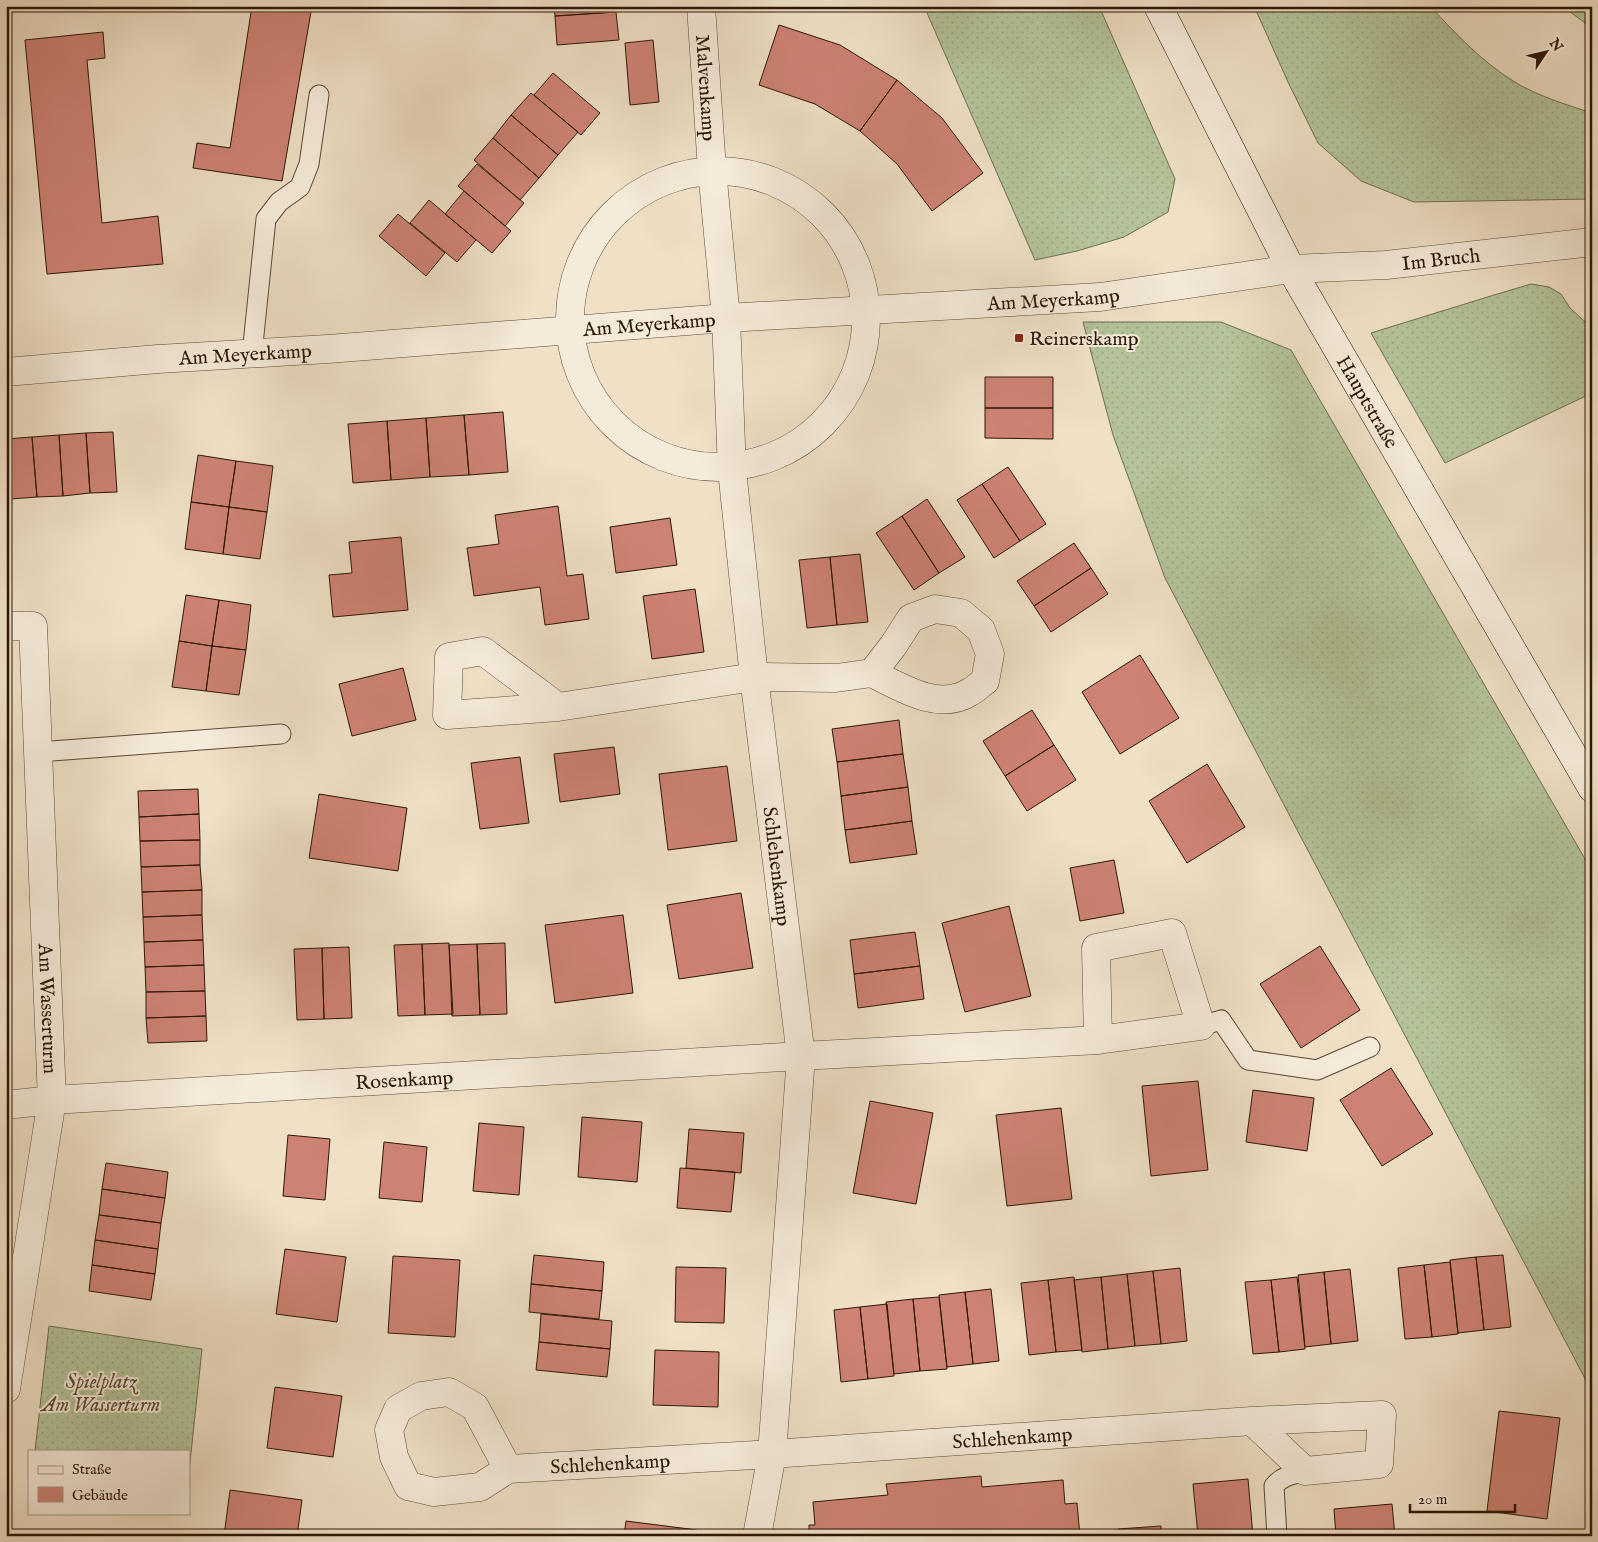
<svg xmlns="http://www.w3.org/2000/svg" width="1598" height="1542" font-family="'IM FELL English',serif">
<style>
.grass{fill:url(#grass-dots);stroke:#706d50}
.garden{fill:#b4c399;stroke:#706d50}
.building{fill:#ce8274;stroke:#2d1707}
.lines{fill:none;stroke-linecap:round;stroke-linejoin:round}
.lane-casing{stroke:#5e4937;stroke-width:21}
.street-casing{stroke:#5e4937;stroke-width:29}
.secondary-casing{stroke:#2d1707;stroke-width:29}
.lane{stroke:#f5ebda;stroke-width:19}
.street{stroke:#f5ebda;stroke-width:28}
.secondary{stroke:#f5ebda;stroke-width:28}
.poi-dot{fill:#8f2418;stroke:#f5ebda;stroke-width:2}
.labels{text-anchor:middle;stroke-width:4;stroke-linejoin:round;paint-order:stroke}
.street-label{font-size:20px;fill:#2d1707;stroke:#f5ebda}
.poi-label{font-size:20px;fill:#2d1707;stroke:#f5ebda;text-anchor:start}
.park-label{font-size:20px;font-style:italic;fill:#564b33;stroke:#f5ebda}
</style>
<defs>
<pattern id="grass-dots" width="8" height="8" patternUnits="userSpaceOnUse" patternTransform="scale(1.25)"><rect width="8" height="8" fill="#b4c399"/><path d="M2 2h.1M6 6h.1" fill="none" stroke="#9ba782" stroke-width="1.8" stroke-linecap="round"/></pattern>
</defs>
<rect width="100%" height="100%" fill="#efe0c6"/>
<filter id="stains"><feTurbulence type="fractalNoise" baseFrequency=".004" numOctaves="4"/><feColorMatrix values="0 0 0 0 .2 0 0 0 0 .09 0 0 0 0 .02 0 0 0 .5 -.17"/></filter>
<radialGradient id="worn" r=".72"><stop offset=".6" stop-color="#630" stop-opacity="0"/><stop offset="1" stop-color="#630" stop-opacity=".3"/></radialGradient>
<path class="grass" d="M 924,6 L 1099,6 L 1175,179 L 1168,212 L 1124,237 L 1077,251 L 1035,260 Z
M 1254,6 L 1430,6 C 1456,34 1480,60 1513,81 C 1535,95 1567,105 1592,113 L 1592,199 L 1414,202 L 1361,181 L 1318,143 L 1288,82 Z
M 1531,284 L 1549,287 L 1561,294 L 1570,308 L 1592,328 L 1592,393 L 1445,463 L 1371,333 L 1494,295 Z
M 1083,322 L 1221,322 L 1291,350 L 1592,871 L 1592,1536 L 1589,1536 L 1591,1390 L 1165,578 L 1113,435 Z
M 49,1326 L 202,1349 L 189,1472 L 189,1451 L 35,1451 Z"/>
<path class="garden" d="M 1562,6 L 1592,6 L 1592,28 Z"/>
<path class="building" d="M 252,6 L 312,6 L 282,181 L 193,168 L 197,143 L 230,148 Z
M 554,6 L 616,6 L 616,12 L 555,16 Z
M 616,12 L 619,40 L 557,45 L 555,16 Z
M 779,25 L 840,45 L 897,80 L 860,131 L 815,104 L 759,85 Z
M 103,32 L 105,58 L 87,60 L 102,223 L 158,216 L 163,264 L 47,274 L 25,40 Z
M 653,40 L 659,102 L 630,105 L 625,43 Z
M 553,73 L 600,113 L 581,135 L 534,95 Z
M 897,80 L 942,118 L 983,173 L 932,211 L 897,164 L 860,131 Z
M 531,93 L 578,132 L 558,155 L 511,115 Z
M 511,115 L 558,155 L 539,178 L 493,138 Z
M 493,138 L 539,178 L 520,200 L 474,160 Z
M 477,164 L 524,203 L 505,226 L 458,186 Z
M 464,191 L 511,231 L 492,253 L 445,214 Z
M 429,200 L 476,240 L 457,262 L 410,223 Z
M 398,214 L 445,253 L 426,276 L 379,236 Z
M 985,377 L 1053,377 L 1053,408 L 985,408 Z
M 985,408 L 1053,408 L 1053,439 L 985,438 Z
M 503,412 L 508,472 L 469,475 L 464,415 Z
M 464,415 L 469,475 L 430,477 L 426,418 Z
M 426,418 L 430,477 L 391,480 L 387,421 Z
M 387,421 L 391,480 L 353,483 L 348,424 Z
M 113,432 L 117,492 L 90,493 L 86,433 Z
M 86,433 L 90,493 L 63,496 L 59,435 Z
M 59,435 L 63,496 L 37,497 L 32,437 Z
M 32,437 L 37,497 L 10,499 L 6,439 Z
M 6,445 L 10,499 L 6,499 Z
M 198,455 L 236,461 L 229,507 L 191,502 Z
M 236,461 L 273,466 L 267,512 L 229,507 Z
M 1008,467 L 1046,524 L 1020,541 L 982,484 Z
M 982,484 L 1020,541 L 994,558 L 957,500 Z
M 927,499 L 965,557 L 939,573 L 902,516 Z
M 191,502 L 229,507 L 223,554 L 185,549 Z
M 558,506 L 567,576 L 583,574 L 589,619 L 545,625 L 540,587 L 474,596 L 467,548 L 499,544 L 495,515 Z
M 229,507 L 267,512 L 260,559 L 223,554 Z
M 902,516 L 939,573 L 914,590 L 876,533 Z
M 670,518 L 677,565 L 616,573 L 610,527 Z
M 401,537 L 408,610 L 333,617 L 329,575 L 352,573 L 349,542 Z
M 1074,543 L 1091,568 L 1034,606 L 1017,581 Z
M 860,554 L 868,622 L 837,625 L 830,557 Z
M 830,557 L 837,625 L 807,628 L 799,560 Z
M 1091,568 L 1108,594 L 1051,632 L 1034,606 Z
M 695,589 L 704,652 L 652,659 L 643,596 Z
M 186,595 L 219,600 L 212,646 L 179,641 Z
M 219,600 L 251,605 L 246,650 L 212,646 Z
M 179,641 L 212,646 L 206,691 L 172,687 Z
M 212,646 L 246,650 L 239,695 L 206,691 Z
M 1140,655 L 1179,718 L 1120,754 L 1082,692 Z
M 403,668 L 416,720 L 352,736 L 339,684 Z
M 1032,710 L 1054,745 L 1005,776 L 983,741 Z
M 899,720 L 903,754 L 837,762 L 832,729 Z
M 1054,745 L 1076,780 L 1027,811 L 1005,776 Z
M 614,747 L 620,794 L 560,802 L 554,754 Z
M 903,754 L 908,787 L 841,796 L 837,762 Z
M 520,757 L 529,823 L 480,829 L 471,763 Z
M 1207,764 L 1245,827 L 1187,863 L 1149,801 Z
M 727,766 L 737,841 L 668,850 L 659,774 Z
M 908,787 L 912,821 L 845,830 L 841,796 Z
M 198,789 L 199,814 L 139,817 L 138,791 Z
M 319,794 L 407,808 L 398,871 L 309,858 Z
M 199,814 L 200,840 L 140,841 L 139,817 Z
M 912,821 L 917,854 L 850,863 L 845,830 Z
M 200,840 L 200,865 L 141,867 L 140,841 Z
M 1114,860 L 1124,913 L 1080,921 L 1070,868 Z
M 200,865 L 202,890 L 142,892 L 141,867 Z
M 202,890 L 202,915 L 143,917 L 142,892 Z
M 741,893 L 753,968 L 679,979 L 667,905 Z
M 1009,906 L 1031,996 L 965,1012 L 942,923 Z
M 202,915 L 203,940 L 144,942 L 143,917 Z
M 623,915 L 633,993 L 555,1003 L 545,925 Z
M 915,932 L 920,966 L 854,974 L 850,940 Z
M 203,940 L 204,965 L 145,967 L 144,942 Z
M 449,943 L 453,1014 L 425,1015 L 422,944 Z
M 505,943 L 507,1014 L 480,1015 L 477,944 Z
M 422,944 L 425,1015 L 398,1016 L 394,945 Z
M 477,944 L 480,1015 L 452,1016 L 449,945 Z
M 1320,946 L 1360,1010 L 1301,1048 L 1260,984 Z
M 349,947 L 352,1018 L 324,1019 L 322,948 Z
M 322,948 L 324,1019 L 297,1020 L 294,949 Z
M 204,965 L 205,991 L 146,992 L 145,967 Z
M 920,966 L 924,999 L 858,1008 L 854,974 Z
M 205,991 L 206,1016 L 146,1018 L 146,992 Z
M 206,1016 L 207,1041 L 148,1043 L 146,1018 Z
M 1391,1068 L 1433,1134 L 1382,1166 L 1340,1100 Z
M 1198,1081 L 1208,1170 L 1151,1176 L 1142,1086 Z
M 1253,1090 L 1314,1098 L 1307,1151 L 1246,1142 Z
M 870,1101 L 933,1113 L 916,1204 L 853,1193 Z
M 1061,1108 L 1072,1199 L 1007,1206 L 996,1115 Z
M 582,1117 L 642,1122 L 637,1182 L 578,1177 Z
M 479,1123 L 524,1127 L 519,1195 L 473,1191 Z
M 689,1129 L 744,1133 L 741,1173 L 686,1168 Z
M 288,1135 L 330,1139 L 325,1200 L 283,1196 Z
M 384,1142 L 427,1147 L 422,1202 L 379,1198 Z
M 106,1163 L 168,1172 L 165,1198 L 102,1189 Z
M 680,1168 L 735,1172 L 731,1212 L 677,1208 Z
M 102,1189 L 165,1198 L 161,1223 L 99,1215 Z
M 99,1215 L 161,1223 L 158,1249 L 95,1240 Z
M 95,1240 L 158,1249 L 155,1274 L 92,1265 Z
M 285,1249 L 346,1257 L 337,1322 L 276,1314 Z
M 534,1255 L 604,1262 L 602,1291 L 531,1284 Z
M 1503,1255 L 1511,1327 L 1484,1330 L 1476,1257 Z
M 393,1256 L 460,1260 L 455,1337 L 388,1333 Z
M 1476,1257 L 1484,1330 L 1458,1333 L 1450,1260 Z
M 1450,1262 L 1458,1334 L 1432,1337 L 1424,1265 Z
M 92,1265 L 155,1274 L 151,1300 L 89,1291 Z
M 1424,1265 L 1432,1337 L 1405,1339 L 1398,1268 Z
M 676,1267 L 726,1268 L 724,1323 L 675,1322 Z
M 1180,1268 L 1187,1341 L 1161,1344 L 1153,1271 Z
M 1350,1269 L 1358,1341 L 1331,1344 L 1324,1272 Z
M 1153,1271 L 1161,1344 L 1135,1346 L 1127,1274 Z
M 1324,1272 L 1331,1344 L 1305,1347 L 1298,1275 Z
M 1127,1274 L 1135,1346 L 1108,1349 L 1101,1277 Z
M 1074,1277 L 1082,1350 L 1056,1352 L 1048,1280 Z
M 1101,1277 L 1108,1349 L 1082,1352 L 1074,1280 Z
M 1297,1277 L 1305,1349 L 1279,1352 L 1271,1280 Z
M 1048,1280 L 1056,1352 L 1029,1355 L 1021,1283 Z
M 1271,1280 L 1279,1352 L 1253,1354 L 1245,1282 Z
M 531,1284 L 602,1291 L 599,1319 L 529,1312 Z
M 991,1289 L 999,1361 L 973,1364 L 965,1292 Z
M 965,1292 L 973,1364 L 947,1367 L 939,1295 Z
M 939,1297 L 947,1369 L 920,1371 L 913,1299 Z
M 913,1299 L 920,1371 L 894,1374 L 886,1302 Z
M 887,1304 L 894,1376 L 868,1379 L 860,1307 Z
M 860,1307 L 868,1379 L 841,1382 L 834,1310 Z
M 541,1314 L 612,1321 L 610,1349 L 539,1342 Z
M 539,1342 L 610,1349 L 607,1377 L 536,1370 Z
M 655,1350 L 719,1352 L 718,1407 L 653,1405 Z
M 275,1387 L 342,1396 L 333,1457 L 267,1448 Z
M 1499,1411 L 1560,1418 L 1547,1519 L 1487,1511 Z
M 981,1476 L 982,1487 L 1063,1480 L 1065,1504 L 1077,1503 L 1080,1536 L 809,1536 L 809,1525 L 815,1525 L 813,1502 L 888,1495 L 886,1484 Z
M 1248,1479 L 1253,1536 L 1198,1536 L 1193,1484 Z
M 230,1490 L 302,1500 L 297,1536 L 224,1536 Z
M 1392,1504 L 1395,1536 L 1336,1536 L 1334,1509 Z
M 626,1521 L 697,1530 L 696,1536 L 624,1536 Z
M 1161,1526 L 1161,1536 L 1118,1536 L 1118,1529 Z
M 477,1531 L 514,1536 L 477,1536 Z"/>
<g class="lines">
<g class="lane-casing">
<path id="lane" d="M 252,354 L 266,219 L 279,202 L 300,187 L 309,164 L 319,95
M 38,752 L 281,734
M 1201,1026 L 1221,1020 L 1248,1060 L 1317,1070 L 1370,1047
M 1277,1536 L 1274,1486 C 1282,1476 1293,1474 1305,1471"/>
</g>
<g class="street-casing">
<g id="street">
<path id="s1" d="M 701,6 L 712,170 L 726,318 L 732,470 L 754,677 L 801,1056 L 772,1454 L 757,1536"/>
<circle cx="718" cy="319" r="148"/>
<path id="s2" d="M 6,372 L 158,359 L 328,349 L 726,318 L 1100,297 L 1291,269 L 1386,265 L 1592,242"/>
<path d="M 935,609 L 961,613 L 981,630 L 990,654 L 985,681 C 980,684 976,689 970,692 C 939,712 900,687 872,673 L 893,646 L 911,618 Z"/>
<path id="s3" d="M 6,626 L 33,626 L 52,1100 L 6,1389"/>
<path d="M 558,707 L 483,651 L 449,657 L 447,715 L 558,707 L 754,677 L 836,678 L 872,673"/>
<path id="s4" d="M 6,1105 L 52,1100 L 801,1056 L 1098,1040 L 1201,1026 L 1172,933 L 1096,948 L 1098,1040"/>
<path id="s5" d="M 508,1469 L 475,1407 L 449,1392 L 421,1396 L 398,1409 L 389,1430 L 394,1457 L 408,1486 L 434,1492 L 480,1487 L 508,1469 L 772,1454 L 1252,1421 L 1382,1415 L 1379,1464 L 1305,1471 L 1252,1421"/>
</g>
</g>
<g class="secondary-casing">
<g id="secondary">
<path id="s6" d="M 1158,6 L 1291,269 L 1592,788"/>
</g>
</g>
<use href="#lane" class="lane"/>
<use href="#street" class="street"/>
<use href="#secondary" class="secondary"/>
</g>
<rect class="poi-dot" x="1014" y="333" width="10" height="10" rx="2.5"/>
<g class="labels">
<g class="street-label">
<text dy="7" stroke="none"><textPath href="#s1" startOffset="82">Malvenkamp</textPath></text>
<text dy="7" stroke="none"><textPath href="#s2" startOffset="1440">Im Bruch</textPath></text>
<text dy="7" stroke="none"><textPath href="#s2" startOffset="1050">Am Meyerkamp</textPath></text>
<text dy="7" stroke="none"><textPath href="#s2" startOffset="645">Am Meyerkamp</textPath></text>
<text dy="7" stroke="none"><textPath href="#s2" startOffset="240">Am Meyerkamp</textPath></text>
<text dy="7" stroke="none"><textPath href="#s6" startOffset="448">Hauptstraße</textPath></text>
<text dy="7" stroke="none"><textPath href="#s1" startOffset="864">Schlehenkamp</textPath></text>
<text dy="7" stroke="none"><textPath href="#s3" startOffset="410">Am Wasserturm</textPath></text>
<text dy="7" stroke="none"><textPath href="#s4" startOffset="399">Rosenkamp</textPath></text>
<text dy="7" stroke="none"><textPath href="#s5" startOffset="849">Schlehenkamp</textPath></text>
<text dy="7" stroke="none"><textPath href="#s5" startOffset="446">Schlehenkamp</textPath></text>
</g>
<g class="poi-label">
<text x="1029" y="345">Reinerskamp</text>
</g>
<g class="park-label">
<text x="101" y="1388">Spielplatz<tspan x="101" dy="23">Am Wasserturm</tspan></text>
</g>
</g>
<rect width="1598" height="1542" fill="none" stroke="#efe0c6" stroke-width="25"/>
<rect x="8" y="8" width="1583" height="1527" fill="none" stroke="#2d1707" stroke-width="2.5"/>
<rect x="12" y="12" width="1573" height="1517" fill="none" stroke="#2d1707"/>
<rect x="28" y="1450" width="162" height="65" fill="#f5ebda" stroke="#a59686"/>
<rect x="38" y="1466" width="25" height="8" fill="#f5ebda" stroke="#a59686"/>
<text x="72" y="1474" font-size="15" fill="#2d1707">Straße</text>
<rect x="38" y="1487" width="25" height="15" fill="#ce8274" stroke="#a59686"/>
<text x="72" y="1500" font-size="15" fill="#2d1707">Gebäude</text>
<g transform="translate(1546 52) rotate(55)" stroke="#f5ebda" stroke-width="4" paint-order="stroke">
<path d="M0-4L9 19L0 12L-9 19Z" fill="#2d1707"/>
<text y="-8" font-size="14" font-weight="bold" text-anchor="middle" fill="#2d1707">N</text>
</g>
<path d="M1410 1504v8h105v-8" fill="none" stroke="#2d1707" stroke-width="2.5"/>
<text x="1418" y="1504" font-size="15" fill="#2d1707" stroke="#f5ebda" stroke-width="4" paint-order="stroke">20 m</text>
<rect width="100%" height="100%" filter="url(#stains)"/>
<rect width="100%" height="100%" fill="url(#worn)"/>
</svg>
